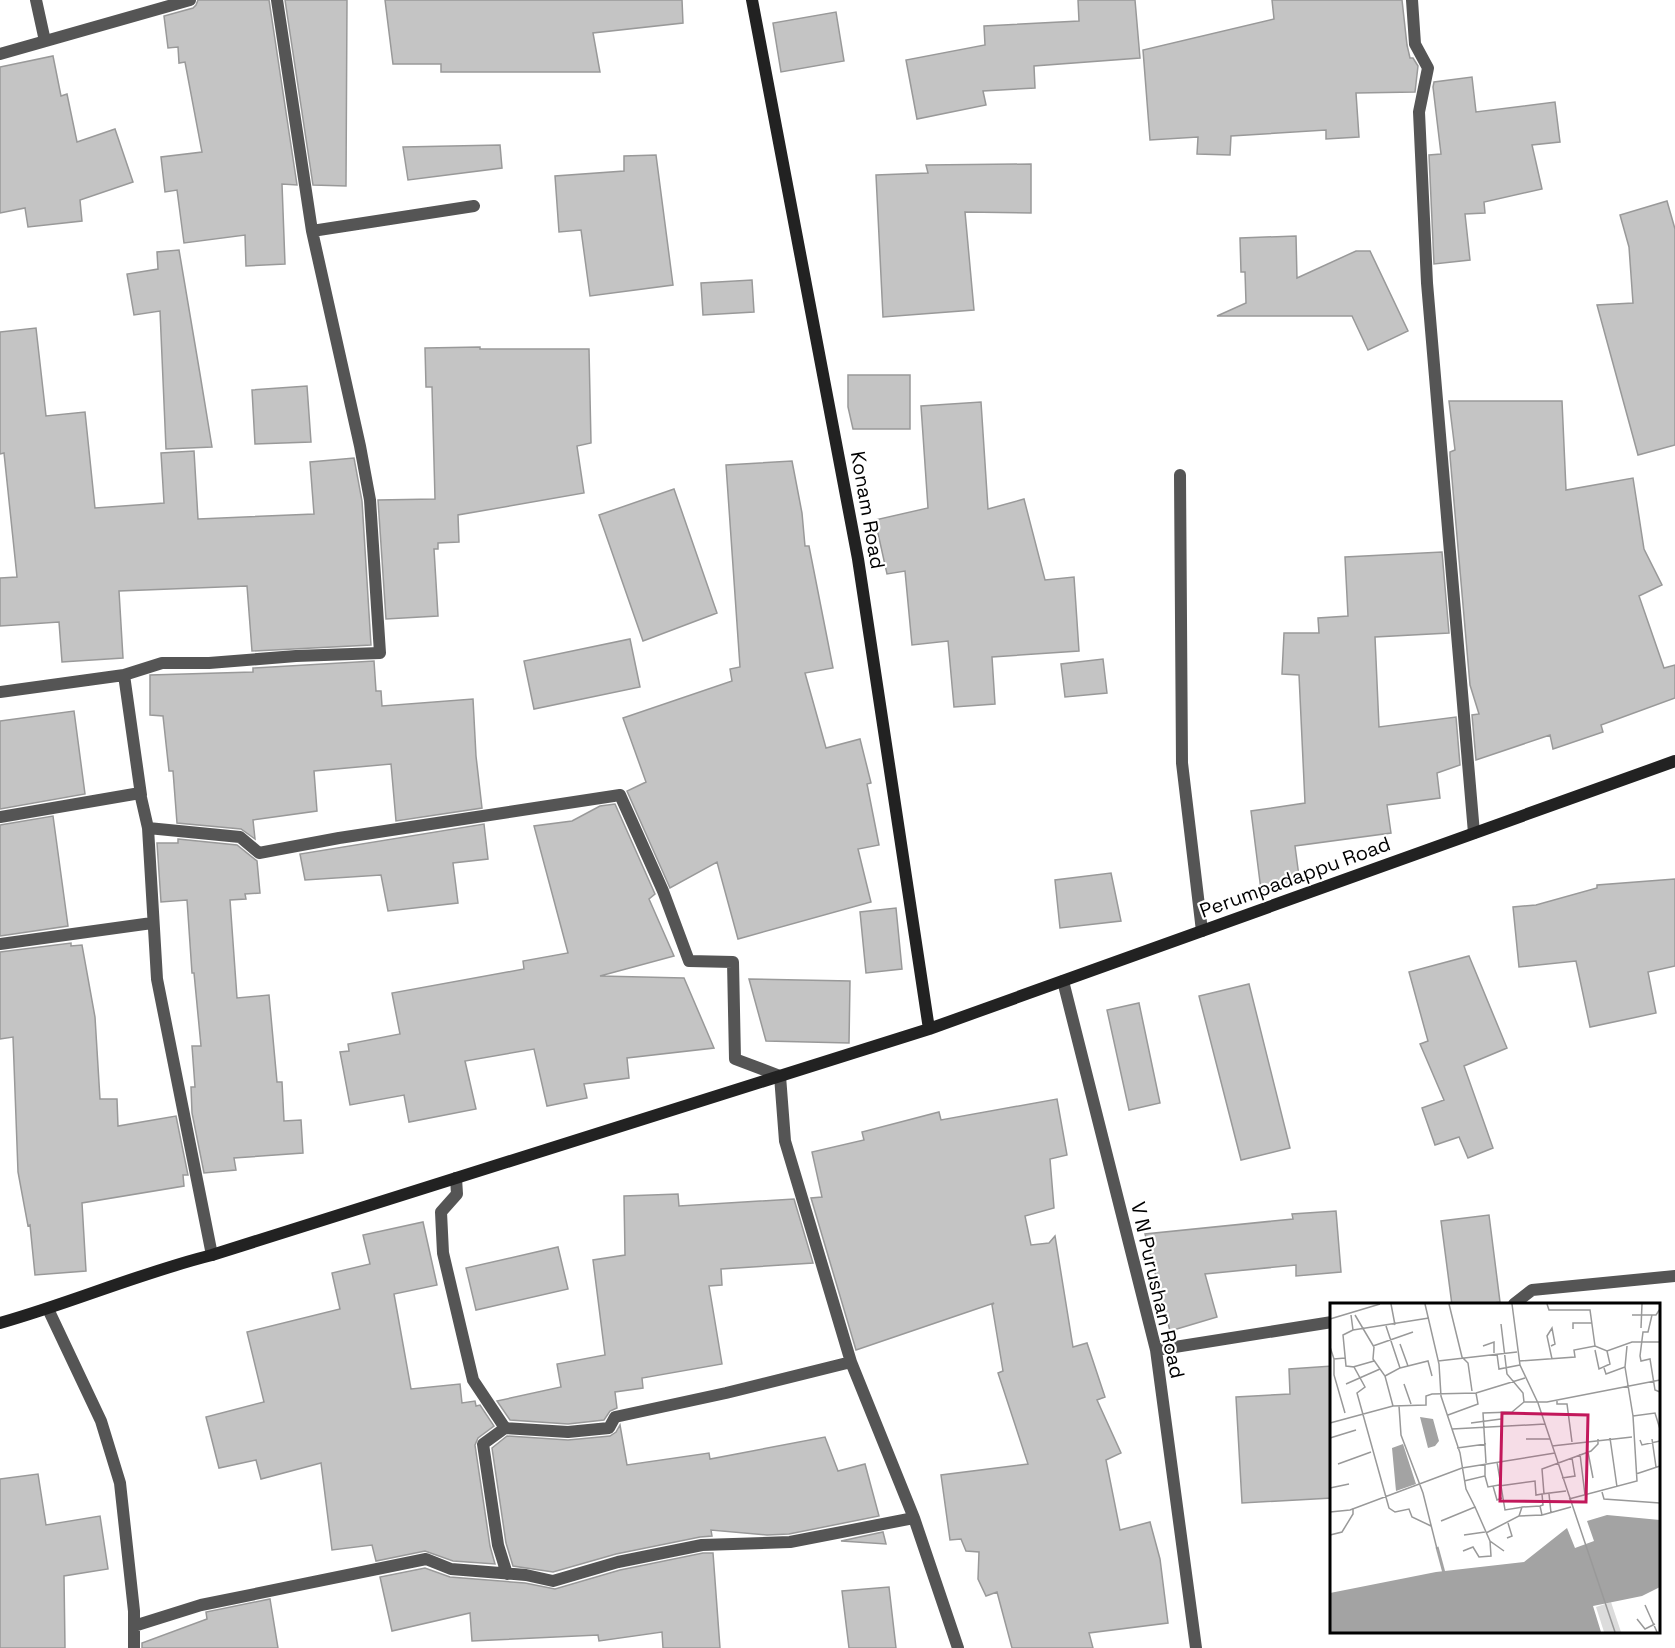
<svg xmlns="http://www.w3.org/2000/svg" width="1675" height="1648" font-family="'Space Grotesk',sans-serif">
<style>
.building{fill:#c4c4c4;stroke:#999;stroke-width:1.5}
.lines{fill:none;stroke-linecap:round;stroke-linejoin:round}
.street{stroke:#555;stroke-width:12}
.secondary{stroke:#222;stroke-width:12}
.labels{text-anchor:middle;stroke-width:4.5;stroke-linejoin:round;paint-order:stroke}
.street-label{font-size:20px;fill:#000;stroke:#fff}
.inset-river{fill:none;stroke:#a3a3a3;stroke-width:3}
.inset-road{fill:none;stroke:#999;stroke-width:1.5}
.view{fill:#c2185b;fill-opacity:0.15;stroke:#c2185b;stroke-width:3}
.inset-edge{fill:none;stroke:#000;stroke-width:3}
</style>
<rect width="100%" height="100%" fill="#fff"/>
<path class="building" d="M 198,0 L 269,0 L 297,185 L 282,184 L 285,264 L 246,266 L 245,235 L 184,243 L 177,190 L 165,192 L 161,157 L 202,152 L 185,62 L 179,63 L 178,47 L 168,48 L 164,16 L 193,8 L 196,5 Z
M 285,0 L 347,0 L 346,186 L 313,185 Z
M 385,0 L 682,0 L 683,23 L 593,33 L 600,72 L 441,72 L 441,64 L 393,64 Z
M 1078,0 L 1135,0 L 1140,58 L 1034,66 L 1035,88 L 983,91 L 986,105 L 917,119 L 906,60 L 985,45 L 984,26 L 1079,21 Z
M 1272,0 L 1402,0 L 1407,45 L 1410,58 L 1413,58 L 1418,66 L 1415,92 L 1356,93 L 1359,137 L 1326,139 L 1326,130 L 1231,136 L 1230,155 L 1197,154 L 1198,137 L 1150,140 L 1143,50 L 1274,19 Z
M 836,12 L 844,61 L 781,72 L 773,23 Z
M 53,56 L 61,96 L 67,94 L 77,142 L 115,129 L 133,182 L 80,200 L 82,221 L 28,227 L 25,208 L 0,213 L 0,67 Z
M 1472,77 L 1476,112 L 1555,102 L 1560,142 L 1532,145 L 1542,189 L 1484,202 L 1485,213 L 1465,214 L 1470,260 L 1434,264 L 1429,155 L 1441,154 L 1433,87 L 1434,82 Z
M 500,145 L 502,168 L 408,180 L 403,147 Z
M 656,155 L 673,285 L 590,296 L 581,230 L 559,232 L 555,176 L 624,171 L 624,156 Z
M 1031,164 L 1031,213 L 965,212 L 974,310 L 883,317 L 876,175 L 928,173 L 926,165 Z
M 1667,201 L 1675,229 L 1675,445 L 1638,455 L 1597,305 L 1633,303 L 1629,247 L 1620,215 Z
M 1296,236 L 1297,278 L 1356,251 L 1370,251 L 1408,331 L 1368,350 L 1352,316 L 1217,316 L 1246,303 L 1245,272 L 1241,272 L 1240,238 Z
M 179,250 L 200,374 L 212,447 L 166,449 L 160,311 L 134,315 L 127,274 L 158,269 L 157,252 Z
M 752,280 L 754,312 L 703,315 L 701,283 Z
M 36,328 L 46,416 L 85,412 L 95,508 L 164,503 L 161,453 L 194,451 L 198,519 L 314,514 L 310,462 L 354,458 L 362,501 L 371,645 L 252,651 L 247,586 L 119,591 L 123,658 L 62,662 L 59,622 L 0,626 L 0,578 L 17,577 L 4,453 L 0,454 L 0,332 Z
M 480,347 L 480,349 L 589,349 L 591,443 L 577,446 L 584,493 L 458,515 L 459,542 L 438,543 L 438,549 L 434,549 L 438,616 L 386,619 L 378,500 L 435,499 L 432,387 L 426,387 L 425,348 Z
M 848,375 L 910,375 L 910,429 L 853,429 L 848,407 Z
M 307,386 L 311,442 L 255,444 L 252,390 Z
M 1449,401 L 1562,401 L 1566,490 L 1633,478 L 1644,549 L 1662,585 L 1639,596 L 1664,668 L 1675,665 L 1675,698 L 1601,725 L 1603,732 L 1553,749 L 1550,735 L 1476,760 L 1472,715 L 1479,714 L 1470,685 L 1450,456 L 1450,452 L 1455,450 Z
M 981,402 L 988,509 L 1024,499 L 1045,580 L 1074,577 L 1079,651 L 992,657 L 995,704 L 954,707 L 948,641 L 912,645 L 905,571 L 887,574 L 875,520 L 928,508 L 921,406 Z
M 792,461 L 802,513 L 805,546 L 809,546 L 833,668 L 805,673 L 826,748 L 860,739 L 871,783 L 867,784 L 879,845 L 858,849 L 871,902 L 738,939 L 717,862 L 670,888 L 627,791 L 646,782 L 623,718 L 732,681 L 730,669 L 740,667 L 726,465 Z
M 674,489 L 717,613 L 643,641 L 599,515 Z
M 1442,552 L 1449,633 L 1375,637 L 1379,727 L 1456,717 L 1460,765 L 1437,773 L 1440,798 L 1387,805 L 1391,833 L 1295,846 L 1300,884 L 1261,890 L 1251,811 L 1305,803 L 1299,675 L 1282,674 L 1284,633 L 1319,633 L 1318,618 L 1348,616 L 1345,557 Z
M 630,639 L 640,687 L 534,709 L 524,661 Z
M 1103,659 L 1107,693 L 1065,697 L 1061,664 Z
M 374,661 L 376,691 L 381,691 L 382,706 L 473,699 L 476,756 L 482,808 L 396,821 L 391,764 L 314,771 L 317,811 L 253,820 L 255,839 L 241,829 L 177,823 L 173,771 L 169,771 L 163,716 L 150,715 L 150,675 L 253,672 L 253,668 Z
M 74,711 L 85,794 L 0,809 L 0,721 Z
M 615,804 L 655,894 L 649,899 L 674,956 L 600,976 L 684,978 L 714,1048 L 627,1058 L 629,1078 L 584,1084 L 587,1098 L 547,1106 L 534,1049 L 465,1061 L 476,1109 L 409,1122 L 404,1095 L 350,1105 L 340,1052 L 349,1051 L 348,1044 L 400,1034 L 392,993 L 524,969 L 523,961 L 568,953 L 534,826 L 572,821 L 600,806 Z
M 53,816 L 68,926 L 0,936 L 0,825 Z
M 484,824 L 488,859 L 453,863 L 458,903 L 388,911 L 381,875 L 305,880 L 300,854 Z
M 178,839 L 237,845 L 257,861 L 260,893 L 245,894 L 246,899 L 230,900 L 237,998 L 269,995 L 277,1082 L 282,1082 L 284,1121 L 301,1120 L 303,1153 L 234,1158 L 236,1170 L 204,1173 L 192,1113 L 191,1087 L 195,1087 L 192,1046 L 201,1046 L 194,973 L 192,973 L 187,900 L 161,902 L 157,843 L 178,843 Z
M 1111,873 L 1121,921 L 1060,928 L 1055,880 Z
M 1675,879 L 1675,966 L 1648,972 L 1656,1013 L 1590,1027 L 1576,961 L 1519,967 L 1513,907 L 1536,905 L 1597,888 L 1597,885 Z
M 896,908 L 902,969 L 866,973 L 860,912 Z
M 71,943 L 71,946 L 82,945 L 95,1017 L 100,1099 L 117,1099 L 118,1126 L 176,1116 L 188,1175 L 183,1175 L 184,1186 L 82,1203 L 86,1271 L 35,1275 L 30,1225 L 28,1226 L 18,1172 L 13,1037 L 0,1039 L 0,952 Z
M 1469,956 L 1507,1048 L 1464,1066 L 1493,1148 L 1468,1158 L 1459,1137 L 1435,1145 L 1422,1108 L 1444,1100 L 1420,1044 L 1428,1041 L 1409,972 Z
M 749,979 L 850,981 L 849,1043 L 766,1041 Z
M 1249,984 L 1290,1148 L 1241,1160 L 1199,996 Z
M 1139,1003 L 1160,1103 L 1129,1110 L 1107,1010 Z
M 1057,1099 L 1067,1155 L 1050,1159 L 1054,1208 L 1025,1216 L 1031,1245 L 1049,1243 L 1055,1236 L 1073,1347 L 1087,1343 L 1105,1397 L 1097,1400 L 1121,1453 L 1106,1460 L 1120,1530 L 1150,1522 L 1160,1559 L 1168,1623 L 1089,1633 L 1093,1648 L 1012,1648 L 997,1592 L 986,1596 L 978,1579 L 979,1552 L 966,1551 L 961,1539 L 950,1540 L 941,1475 L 1028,1464 L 998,1373 L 1003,1371 L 992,1305 L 994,1303 L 856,1350 L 811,1198 L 822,1197 L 812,1152 L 864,1140 L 862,1132 L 939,1112 L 941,1120 Z
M 678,1194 L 679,1206 L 794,1199 L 813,1263 L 721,1269 L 722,1285 L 709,1286 L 722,1364 L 642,1378 L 643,1388 L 615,1392 L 617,1408 L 610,1411 L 604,1420 L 568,1424 L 510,1420 L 497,1401 L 561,1387 L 557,1364 L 605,1355 L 593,1260 L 625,1255 L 624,1196 Z
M 1336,1211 L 1341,1272 L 1296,1276 L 1296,1265 L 1205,1274 L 1217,1317 L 1170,1331 L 1145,1234 L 1293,1219 L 1292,1214 Z
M 1489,1215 L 1500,1302 L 1482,1305 L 1452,1305 L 1441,1221 Z
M 423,1222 L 437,1285 L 394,1294 L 411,1389 L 460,1384 L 462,1403 L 475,1401 L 476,1406 L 480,1405 L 494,1426 L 478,1438 L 475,1445 L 490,1546 L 495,1564 L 453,1561 L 425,1551 L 376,1561 L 372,1545 L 332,1550 L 321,1463 L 261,1479 L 256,1460 L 219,1468 L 206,1417 L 264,1402 L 247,1332 L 340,1309 L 332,1273 L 370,1264 L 363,1235 Z
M 558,1247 L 568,1289 L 476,1310 L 466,1268 Z
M 1332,1366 L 1332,1498 L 1242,1503 L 1236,1397 L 1290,1394 L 1289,1369 Z
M 620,1425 L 627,1465 L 709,1453 L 710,1459 L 825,1437 L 838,1471 L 865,1464 L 879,1516 L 789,1534 L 767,1535 L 711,1530 L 712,1536 L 700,1537 L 616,1554 L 553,1572 L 513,1566 L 506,1543 L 492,1448 L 507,1436 L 568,1440 L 610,1436 L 616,1432 Z
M 38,1474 L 46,1525 L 100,1516 L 108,1569 L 64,1576 L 65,1648 L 0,1648 L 0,1479 Z
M 883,1532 L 886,1544 L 841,1541 Z
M 703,1553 L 713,1553 L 720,1648 L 663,1648 L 662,1632 L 599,1641 L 598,1635 L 472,1641 L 470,1613 L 392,1631 L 380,1577 L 425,1568 L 450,1577 L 525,1583 L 555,1589 L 620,1570 Z
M 889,1587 L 896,1648 L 849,1648 L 842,1591 Z
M 270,1599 L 278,1648 L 142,1648 L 142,1643 L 207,1619 L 206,1612 Z"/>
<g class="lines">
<path class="street" d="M 36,0 L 45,41
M 1412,0 L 1415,44 L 1428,68 L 1419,112 L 1427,283 L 1474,833
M 0,54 L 190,0
M 312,231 L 474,206
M 1180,475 L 1182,763 L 1202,931
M 0,692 L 124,675
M 141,795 L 124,675 L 162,663 L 209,663 L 296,656 L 380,653 L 370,500 L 360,446 L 312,231 L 277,0
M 0,817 L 140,793 L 148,828 L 157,979 L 212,1255
M 148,828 L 240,837 L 259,853 L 339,838 L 620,795 L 663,891 L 689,961 L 733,962 L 735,1059 L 780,1076 L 785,1141 L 851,1362 L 914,1518 L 958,1648
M 0,944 L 152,923
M 1063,981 L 1156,1350 L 1196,1648
M 456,1178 L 457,1194 L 441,1212 L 443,1253 L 473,1380 L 505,1428 L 568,1432 L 609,1428 L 615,1417 L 726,1393 L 851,1362
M 1514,1304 L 1532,1290 L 1675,1276
M 48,1309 L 101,1421 L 120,1483 L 134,1611 L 134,1648
M 1156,1350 L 1332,1322
M 505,1428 L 483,1444 L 498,1545 L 507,1574
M 134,1626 L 201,1605 L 426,1559 L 451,1569 L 526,1575 L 553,1581 L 618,1562 L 702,1545 L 790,1542 L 914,1518"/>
<path class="secondary" d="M 752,0 L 858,559 L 929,1029
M 0,1323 C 71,1303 140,1273 212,1255 L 929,1029 L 1675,761"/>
</g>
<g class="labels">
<g class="street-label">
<text transform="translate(868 510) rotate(80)" y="7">Konam Road</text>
<text transform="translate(1295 877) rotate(-20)" y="7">Perumpadappu Road</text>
<text transform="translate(1158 1290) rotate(77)" y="7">V N Purushan Road</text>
</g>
</g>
<g transform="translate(1330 1303)">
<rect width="330" height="330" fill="#fff"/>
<path d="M 281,299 L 291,329 L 274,329 L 266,304 Z" fill="#dcdcdc"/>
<path d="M 90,114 L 103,116 L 109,138 L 105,143 L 98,145 ZM 73,141 L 86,181 L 66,188 L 62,145 ZM 277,212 L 330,217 L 330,284 L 312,293 L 263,303 L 271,329 L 0,329 L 0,290 L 106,269 L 194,259 L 237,225 L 245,245 L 264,238 L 257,218 Z" fill="#a3a3a3"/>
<path class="inset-river" d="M 107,244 L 114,270"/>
<path class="inset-road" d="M 61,1 L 65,22M 95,1 L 109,61 L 111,93 L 130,150 L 136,186 L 145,204M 119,1 L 132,54 L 138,60 L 142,88M 182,1 L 190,62 L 208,100 L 285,329M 217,1 L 219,7 L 260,7 L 265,43M 21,12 L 23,27 L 13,32 L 16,63 L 24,64 L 35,84 L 27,90 L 59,205 L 65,209 L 79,206 L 82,214 L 101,223M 25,12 L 44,44 L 43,56 L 55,73 L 63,103 L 96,102 L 96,93 L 102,91 L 146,90 L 148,101 L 118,112M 302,12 L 326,12 L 330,6M 322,12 L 318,29 L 313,29 L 310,53 L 311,58 L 320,56 L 325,87 L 330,89M 0,16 L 50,1M 171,21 L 177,71 L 193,90 L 194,99 L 217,99 L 330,77M 311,25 L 312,1M 243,26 L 243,20 L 262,20M 23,27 L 99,15M 70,41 L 78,63M 43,43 L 83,29M 153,43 L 164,39 L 164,50M 221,43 L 225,41 L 222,25 L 217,33 L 222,56M 0,44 L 4,56 L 15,55M 265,47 L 269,66 L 280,61 L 277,48M 167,51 L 169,66 L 190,62M 4,56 L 4,72 L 15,110M 108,58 L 187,49M 189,58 L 245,54 L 244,47 L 265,43 L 277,48 L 302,39 L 330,39M 23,64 L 44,58M 70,65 L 98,58 L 102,73M 274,65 L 276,71 L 295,64 L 297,43M 55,73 L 70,65 L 56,23M 16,81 L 50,66M 74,81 L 81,101M 146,90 L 195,75M 227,97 L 227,101 L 237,101 L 242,139M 69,103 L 71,132 L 93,190 L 107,246M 303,113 L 325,110 L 330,126M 0,120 L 63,103M 141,120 L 171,116M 122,126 L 215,121M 0,135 L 26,127M 280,135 L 287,184M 196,136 L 220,136M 322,136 L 326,164M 310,137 L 312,142 L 330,138M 222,143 L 302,134M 127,145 L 156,141M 258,149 L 263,175M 250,151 L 255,192M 167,159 L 175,207 L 193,204M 156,160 L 153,110 L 182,109 L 194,99M 8,161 L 41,149M 306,171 L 330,163M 155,173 L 158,184 L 169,182M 232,175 L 245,173 L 242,155M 134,178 L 155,173 L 155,161M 163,183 L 167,197 L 172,195M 169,183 L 205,178 L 206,192 L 212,191M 0,185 L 19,181M 272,189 L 274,196 L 330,200M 214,191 L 212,166 L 261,148 L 268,141 L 268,136M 219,191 L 221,210M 239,196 L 307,178 L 303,113 L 295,64M 210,203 L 213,202 L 212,191 L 236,188M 0,209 L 20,207 L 132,165 L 225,150M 189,213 L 212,212M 111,218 L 145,204 L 160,238 L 174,248M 156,230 L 189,213 L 192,204 L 210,203 L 212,212 L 241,204M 0,232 L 12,229 L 23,211 L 23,205M 134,232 L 155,229M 177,235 L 182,233 L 178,220M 133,248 L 143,244 L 149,254 L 161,253 L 160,238M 315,302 L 327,329M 307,316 L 315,326 L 325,321"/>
<path class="view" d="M 172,110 L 258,112 L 256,199 L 170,198 Z"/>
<rect width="330" height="330" class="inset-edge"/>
</g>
</svg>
